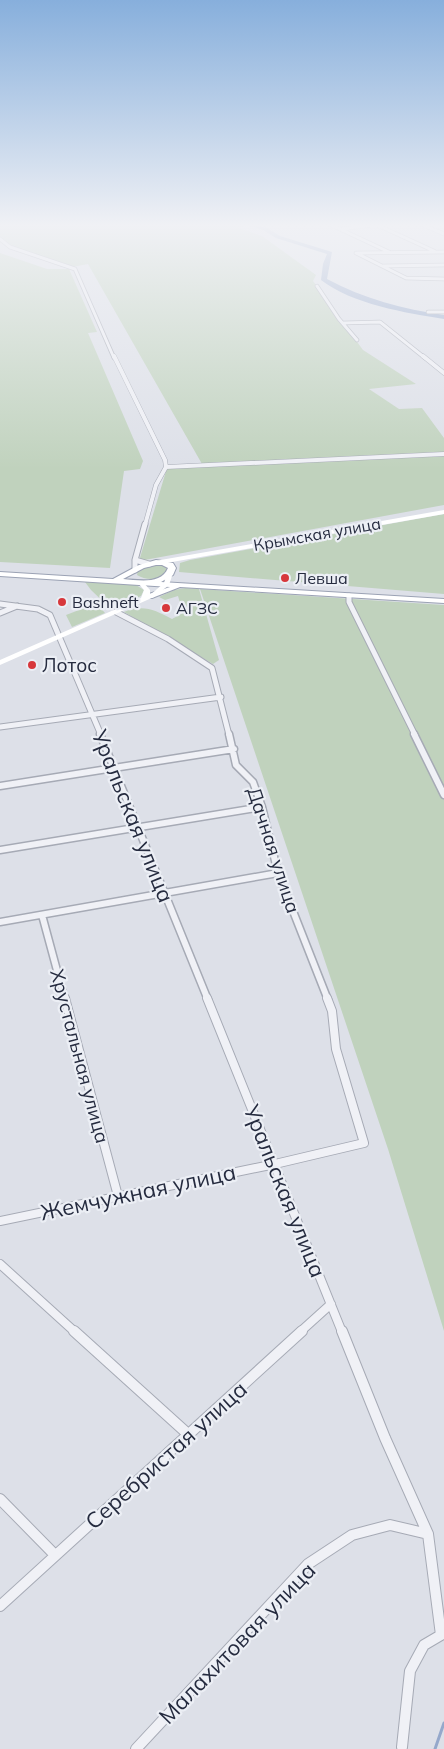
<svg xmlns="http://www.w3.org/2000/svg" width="444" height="1749" font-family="Mulish,sans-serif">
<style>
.green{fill:#c0d2bd}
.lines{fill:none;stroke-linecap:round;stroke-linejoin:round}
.stream{stroke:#95a8cb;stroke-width:3}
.river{fill:#95a8cb;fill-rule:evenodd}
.street-far5-casing{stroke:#a6aab5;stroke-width:4.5}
.street-far4-casing{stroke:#a6aab5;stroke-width:5}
.street-far3-casing{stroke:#a6aab5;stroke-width:7}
.street-far2-casing{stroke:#a6aab5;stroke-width:9}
.street-far1-casing{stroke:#a6aab5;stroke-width:10}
.street-casing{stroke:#a6aab5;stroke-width:12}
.primary-casing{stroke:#9ba2b4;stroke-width:2}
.street-far5{stroke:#f0f1f6;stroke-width:3}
.street-far4{stroke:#f0f1f6;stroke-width:4}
.street-far3{stroke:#f0f1f6;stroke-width:5}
.street-far2{stroke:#f0f1f6;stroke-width:6}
.street-far1{stroke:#f0f1f6;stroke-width:8}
.street{stroke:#f0f1f6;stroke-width:10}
.secondary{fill:#fff;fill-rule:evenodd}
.primary{fill:#fff;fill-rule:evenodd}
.poi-dot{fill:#d7373b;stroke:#eceff5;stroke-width:2}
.labels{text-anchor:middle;stroke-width:4.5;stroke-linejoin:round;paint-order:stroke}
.far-street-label{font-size:16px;fill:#252b3f;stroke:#eceff5}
.far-poi-label{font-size:16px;fill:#252b3f;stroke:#eceff5;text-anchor:start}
.poi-label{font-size:19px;fill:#252b3f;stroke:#eceff5;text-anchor:start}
.street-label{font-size:19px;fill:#252b3f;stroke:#eceff5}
.near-street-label{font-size:22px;fill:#252b3f;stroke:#eceff5}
</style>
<rect width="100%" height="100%" fill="#dde0e8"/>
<path class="green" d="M 0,224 L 244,224 L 239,228 L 262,236 L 316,275 L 313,281 L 363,350 L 416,384 L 369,389 L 399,409 L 422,408 L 444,438 L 444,452 L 202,464 L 88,264 L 72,267 L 12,247 L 0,238 Z
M 0,253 L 47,269 L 69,269 L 97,332 L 88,333 L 143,461 L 140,469 L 124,471 L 110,568 L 0,562 Z
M 444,456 L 444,505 L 139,561 L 167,468 Z
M 444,514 L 444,594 L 179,572 L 180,563 L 190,560 Z
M 159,563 L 167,567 L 166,571 C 159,581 147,581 137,575 L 138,570 L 143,567 Z
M 85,582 L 136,585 L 144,590 L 141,596 L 112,610 L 91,590 Z
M 185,588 L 199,589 L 219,660 L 213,664 L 124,612 C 143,604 155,610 172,619 L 183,613 L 178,596 L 165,600 L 159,597 L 174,590 Z
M 200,589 L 444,605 L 444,1331 L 388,1149 Z
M 92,605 L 98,605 L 105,613 L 72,627 L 66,615 Z"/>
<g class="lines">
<path class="stream" d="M 435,1749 L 444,1723"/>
<path class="river" d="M 246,224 L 267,228 L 280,236 L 332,252 L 327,279 C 364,299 403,309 444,315 L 444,319 C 406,313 352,304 321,280 L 323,264 L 327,254 L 276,238 L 263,230 Z"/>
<g class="street-far5-casing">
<path id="street-far5" d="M 329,224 L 389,252
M 375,224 L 434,251
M 421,224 L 444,234
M 342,229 L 380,224
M 0,239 L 10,247 L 75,269 L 114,358
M 356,253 L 406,278 L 444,279
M 357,253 L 444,252
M 383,266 L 444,265
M 317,286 L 339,319 L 357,340
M 428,312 L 444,312
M 343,323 L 380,322 L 425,358"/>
</g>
<g class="street-far4-casing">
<path id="street-far4" d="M 114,356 L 165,460 L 166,467 L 156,485 L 145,525
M 423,356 L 444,373
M 166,467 L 444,454"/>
</g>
<g class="street-far3-casing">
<path id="street-far3" d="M 135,560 L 149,564
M 135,570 L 135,560 L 145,524
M 349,596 L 349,602 L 415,735
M 0,604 L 38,609 L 50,615 L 101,735
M 116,612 L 168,639 L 212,668 L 229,735
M 0,613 L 17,606
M 0,727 L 221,697"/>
</g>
<g class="street-far2-casing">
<path id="street-far2" d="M 100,734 L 208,1000
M 229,734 L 236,765 L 253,782 L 262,807 L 278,873 L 328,1000
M 414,734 L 444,795
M 0,786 L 234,749
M 0,850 L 262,807
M 42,915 L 65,1000
M 0,922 L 278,873"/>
</g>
<g class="street-far1-casing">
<path id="street-far1" d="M 65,998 L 118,1196
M 207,998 L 342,1332
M 0,1221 L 275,1164 L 364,1143 L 336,1049 L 332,1011 L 327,998
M 0,1264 L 75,1332
M 300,1332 L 331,1304"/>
</g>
<g class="street-casing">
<path id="street" d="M 74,1331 L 189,1435
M 342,1331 L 385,1438 L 428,1534 L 441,1635 L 424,1645 L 410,1671 L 402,1747
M 0,1499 L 55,1555
M 0,1606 L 302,1331
M 136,1749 L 308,1564 L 352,1535 L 390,1525 L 428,1534"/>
</g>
<g class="primary-casing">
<path id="primary" d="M 156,560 L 173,563 L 176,568 L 173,575 L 161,582 L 444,599 L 444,603 L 180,587 L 152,598 L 149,598 L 149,594 L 170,587 L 0,576 L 0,572 L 113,579 L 139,565 ZM 156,565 L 162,565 L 168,568 C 161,585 138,580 123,579 L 144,568 Z"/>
</g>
<use href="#street-far5" class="street-far5"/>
<use href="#street-far4" class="street-far4"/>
<use href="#street-far3" class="street-far3"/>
<use href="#street-far2" class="street-far2"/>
<use href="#street-far1" class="street-far1"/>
<use href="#street" class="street"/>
<path class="secondary" d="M 444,510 L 444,514 L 155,565 L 152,563 L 155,561 Z
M 170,571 L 173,573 L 169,585 L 154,597 L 0,665 L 0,660 L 141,598 L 144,590 L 138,583 L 139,582 L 143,582 L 150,590 L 150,595 L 164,583 L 167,573 Z"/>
<use href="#primary" class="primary"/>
</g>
<linearGradient id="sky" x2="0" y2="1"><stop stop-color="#87afdc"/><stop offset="0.48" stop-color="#f0f1f5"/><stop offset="1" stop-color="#f0f1f5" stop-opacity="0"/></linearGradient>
<rect width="444" height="469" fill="url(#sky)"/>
<g class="poi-dot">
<circle cx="285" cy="578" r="5"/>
<circle cx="62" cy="602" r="5"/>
<circle cx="166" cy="608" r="5"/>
<circle cx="32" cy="665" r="5"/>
</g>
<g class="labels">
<g class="far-street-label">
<text transform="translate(317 534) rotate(-10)" y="6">Крымская улица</text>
</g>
<g class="far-poi-label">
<text x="295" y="584">Левша</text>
<text x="72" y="608">Bashneft</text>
<text x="176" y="614">АГЗС</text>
</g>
<g class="poi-label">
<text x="42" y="672">Лотос</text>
</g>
<g class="street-label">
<text transform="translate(274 850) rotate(72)" y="7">Дачная улица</text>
<text transform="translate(80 1056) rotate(75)" y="7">Хрустальная улица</text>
</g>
<g class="near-street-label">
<text transform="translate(133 816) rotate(68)" y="8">Уральская улица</text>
<text transform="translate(285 1191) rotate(68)" y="8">Уральская улица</text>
<text transform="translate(138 1192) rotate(-12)" y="8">Жемчужная улица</text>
<text transform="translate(166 1455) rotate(-42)" y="8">Серебристая улица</text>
<text transform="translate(237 1643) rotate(-46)" y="8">Малахитовая улица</text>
</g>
</g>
</svg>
